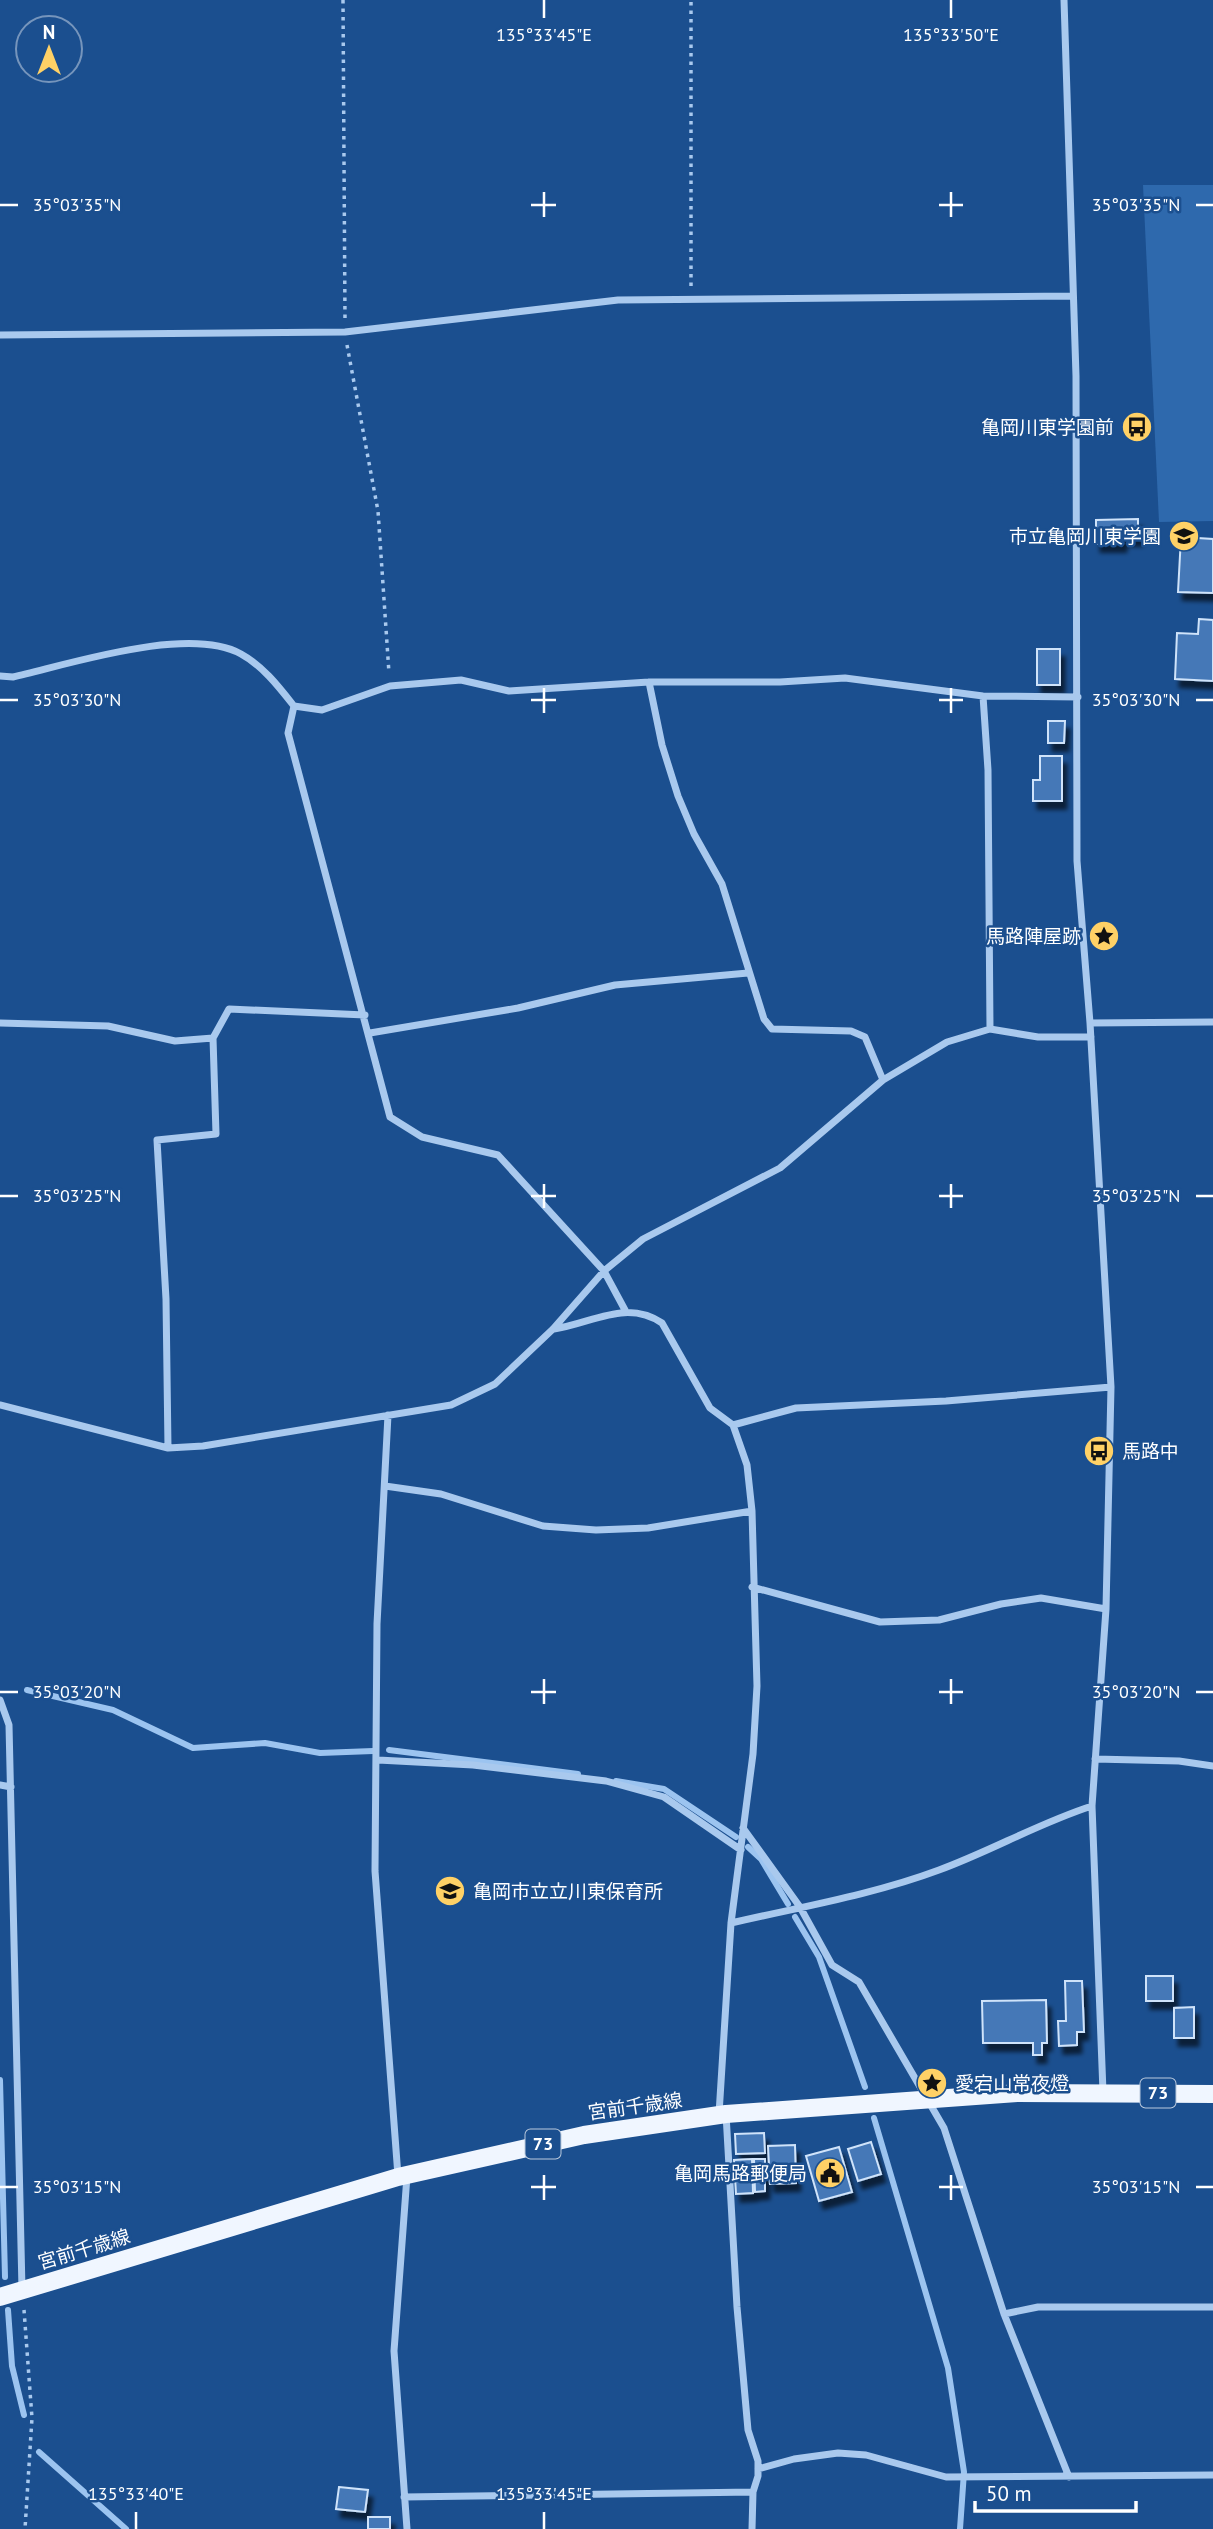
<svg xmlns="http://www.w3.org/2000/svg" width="1213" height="2529" font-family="'PT Sans','Noto Sans JP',sans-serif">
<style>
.green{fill:#2e69ad}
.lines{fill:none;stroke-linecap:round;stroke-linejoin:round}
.stream{stroke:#9cc4f0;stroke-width:6}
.building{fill:#4478b7;stroke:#cfe3fa;stroke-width:2;filter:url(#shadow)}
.path{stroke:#a9c9ee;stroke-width:3.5;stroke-dasharray:3.5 5;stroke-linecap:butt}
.minor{stroke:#a9c9ee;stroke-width:7}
.primary{stroke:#f0f6ff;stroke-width:18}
.ticks{fill:none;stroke:#fff;stroke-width:2.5}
.labels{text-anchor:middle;stroke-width:5;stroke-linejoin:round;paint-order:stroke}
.shield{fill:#1b4f8f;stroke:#bbcadd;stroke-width:2}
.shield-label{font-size:18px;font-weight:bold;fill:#fff}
.poi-label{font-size:19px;fill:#fff;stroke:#1b4f8f;text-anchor:end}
.street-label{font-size:19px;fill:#fff;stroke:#1b4f8f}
.ticks-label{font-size:18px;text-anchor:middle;fill:#fff;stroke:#1b4f8f;stroke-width:5;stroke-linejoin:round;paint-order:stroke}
</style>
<defs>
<filter id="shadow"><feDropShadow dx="4.5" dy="8" stdDeviation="2" flood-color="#0009"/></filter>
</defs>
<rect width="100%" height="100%" fill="#1b4f8f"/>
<path class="green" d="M 1143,185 L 1213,185 L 1213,521 L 1159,522 Z"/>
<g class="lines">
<path class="stream" d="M 27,1690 L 113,1710 L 193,1748 L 265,1743 L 320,1753 L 373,1751
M 389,1750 L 578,1774
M 616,1781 L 664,1789 L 736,1837
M 748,1847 L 761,1859 L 788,1904
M 795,1917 L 819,1957 L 865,2087
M 0,2080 L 5,2277
M 874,2118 L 948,2368 L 964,2472 L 960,2529
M 8,2310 L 12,2366 L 24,2415
M 39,2452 L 126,2529"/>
</g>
<path class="building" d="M 1138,519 L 1138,538 L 1122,538 L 1122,544 L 1096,544 L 1096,520 Z
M 1181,537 L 1213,539 L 1213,593 L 1178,592 Z
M 1199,619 L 1213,620 L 1213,681 L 1175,679 L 1177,633 L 1198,634 Z
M 1037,649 L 1060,649 L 1060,685 L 1037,685 Z
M 1048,721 L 1065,721 L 1064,743 L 1048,743 Z
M 1040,756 L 1062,756 L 1062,801 L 1033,801 L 1033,780 L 1040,780 Z
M 1146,1976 L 1173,1976 L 1173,2001 L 1146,2001 Z
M 1065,1981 L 1082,1981 L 1084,2032 L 1077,2032 L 1077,2045 L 1059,2046 L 1058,2021 L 1066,2021 Z
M 1046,2000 L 1047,2043 L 1042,2043 L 1042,2055 L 1033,2055 L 1033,2043 L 983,2043 L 982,2001 Z
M 1194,2007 L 1194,2038 L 1174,2038 L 1174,2008 Z
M 764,2133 L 765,2153 L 736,2154 L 735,2134 Z
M 871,2142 L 881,2174 L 858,2181 L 848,2149 Z
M 795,2145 L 796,2183 L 770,2184 L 768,2146 Z
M 839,2147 L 852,2192 L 819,2201 L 806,2156 Z
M 752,2159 L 753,2193 L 736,2194 L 734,2160 Z
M 754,2159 L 765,2159 L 765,2191 L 755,2192 Z
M 339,2487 L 368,2490 L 365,2512 L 336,2509 Z
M 368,2517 L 390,2517 L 390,2529 L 368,2529 Z"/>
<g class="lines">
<path class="path" d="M 343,0 L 345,320
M 691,286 L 691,0
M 347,345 L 378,511 L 389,673
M 24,2310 L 32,2418 L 25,2529"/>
<path class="minor" d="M 1064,0 L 1076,376 L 1077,861 L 1090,1023 L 1111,1387 L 1106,1609 L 1092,1806 L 1103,2092
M 0,335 L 345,332 L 618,300 L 1072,296
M 0,676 L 13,677 C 70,664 189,625 241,654 C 263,666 279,687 294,706 L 322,710 L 390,686 L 461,680 L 509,691 L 649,682 L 780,682 L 845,678 L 983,696 L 1078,697
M 649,682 L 662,745 L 678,796 L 694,834 L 722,884 L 764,1019 L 772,1029 L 851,1031 L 865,1037 L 883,1080
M 983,696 L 988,770 L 990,1029
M 294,706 L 288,733 L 390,1117 L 422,1137 L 498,1155 L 604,1271 L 625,1310
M 0,1023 L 108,1026 L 175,1041 L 213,1038
M 1090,1023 L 1213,1022
M 370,1033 L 518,1008 L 615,985 L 748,973
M 554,1329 C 593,1323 626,1299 662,1323 L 710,1408 L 733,1425 L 747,1465 L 752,1511 L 757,1686 L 753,1754 L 731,1923 L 719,2114
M 0,1405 L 168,1448 L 203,1446 L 451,1405 L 495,1384 L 553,1329 L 604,1271 L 643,1239 L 780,1168 L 883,1080 L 947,1042 L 990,1029 L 1038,1037 L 1091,1037
M 388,1415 L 377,1624 L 375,1871 L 398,2176
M 733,1425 L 796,1408 L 946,1401 L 1111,1387
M 168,1448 L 166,1299 L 157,1140 L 216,1134 L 213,1038 L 229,1009 L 365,1015
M 385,1486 L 441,1494 L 543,1526 L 596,1530 L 648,1528 L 752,1511
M 752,1587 L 880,1622 L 939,1620 L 1001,1604 L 1041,1598 L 1106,1609
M 0,1700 L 9,1725 L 22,2289
M 1095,1759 L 1179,1761 L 1213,1766
M 378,1760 L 473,1765 L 606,1781 L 664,1797 L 741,1850
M 0,1785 L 11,1787
M 743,1828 L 800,1907 L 832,1965 L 859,1982 L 944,2128 L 1004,2314 L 1069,2477
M 731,1923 C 800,1907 872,1895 939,1870 C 991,1851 1039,1823 1092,1806
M 726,2114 L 737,2307 L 748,2430 L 758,2461 L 758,2476 L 753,2492 L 752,2529
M 1004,2314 L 1038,2307 L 1213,2307
M 758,2469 L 794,2459 L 838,2453 L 866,2455 L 946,2477 L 1213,2475
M 404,2497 L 753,2492
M 407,2529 L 394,2351 L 407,2176"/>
<path class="primary" d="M 0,2297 L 398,2177 L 584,2135 L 726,2114 L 1017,2093 L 1213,2094"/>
</g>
<path class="ticks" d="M 544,0 L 544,18M 951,0 L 951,18M 544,192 L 544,217M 951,192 L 951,217M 0,205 L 18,205M 531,205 L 556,205M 939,205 L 963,205M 1196,205 L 1213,205M 544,688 L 544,713M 951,688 L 951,713M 0,700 L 18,700M 531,700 L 556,700M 939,700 L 963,700M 1196,700 L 1213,700M 544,1184 L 544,1208M 951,1184 L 951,1208M 0,1196 L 18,1196M 531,1196 L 556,1196M 939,1196 L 963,1196M 1196,1196 L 1213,1196M 544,1679 L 544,1704M 951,1679 L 951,1704M 0,1692 L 18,1692M 531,1692 L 556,1692M 939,1692 L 963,1692M 1196,1692 L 1213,1692M 544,2175 L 544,2200M 951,2175 L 951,2200M 0,2187 L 18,2187M 531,2187 L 556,2187M 939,2187 L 963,2187M 1196,2187 L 1213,2187M 136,2512 L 136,2529M 544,2512 L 544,2529"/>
<defs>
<g id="bus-disc" transform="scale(1.575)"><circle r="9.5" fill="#ffd166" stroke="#1b4f8f"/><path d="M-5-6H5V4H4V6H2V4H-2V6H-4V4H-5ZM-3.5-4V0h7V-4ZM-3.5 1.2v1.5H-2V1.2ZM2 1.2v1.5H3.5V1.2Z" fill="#111"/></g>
<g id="school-disc" transform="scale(1.575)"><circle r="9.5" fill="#ffd166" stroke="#1b4f8f"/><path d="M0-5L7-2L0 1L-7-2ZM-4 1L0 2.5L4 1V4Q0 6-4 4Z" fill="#111"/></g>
<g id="sight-disc" transform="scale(1.575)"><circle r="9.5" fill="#ffd166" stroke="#1b4f8f"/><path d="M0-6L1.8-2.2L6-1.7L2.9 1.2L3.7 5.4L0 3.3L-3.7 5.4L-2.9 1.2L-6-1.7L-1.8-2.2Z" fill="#111"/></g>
<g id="civic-disc" transform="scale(1.575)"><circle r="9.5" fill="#ffd166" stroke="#1b4f8f"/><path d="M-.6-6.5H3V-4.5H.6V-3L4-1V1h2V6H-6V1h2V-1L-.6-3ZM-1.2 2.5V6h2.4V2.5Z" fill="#111"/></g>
</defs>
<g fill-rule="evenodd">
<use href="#bus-disc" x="1137" y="427"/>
<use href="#school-disc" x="1184" y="536"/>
<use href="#sight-disc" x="1104" y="936"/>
<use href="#bus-disc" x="1099" y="1451"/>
<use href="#school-disc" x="450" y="1891"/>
<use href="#sight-disc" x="932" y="2083"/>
<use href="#civic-disc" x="830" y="2173"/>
</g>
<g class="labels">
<g class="shield">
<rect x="1140.5" y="2078.5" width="35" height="29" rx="5"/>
<rect x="525.5" y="2129.5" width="35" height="29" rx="5"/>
</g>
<g class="shield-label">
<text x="1158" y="2099">73</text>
<text x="543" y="2150">73</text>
</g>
<g class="poi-label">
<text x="1114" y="434">亀岡川東学園前</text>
<text x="1161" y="543">市立亀岡川東学園</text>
<text x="1081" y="943">馬路陣屋跡</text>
<text x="1122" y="1458" text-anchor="start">馬路中</text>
<text x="473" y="1898" text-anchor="start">亀岡市立立川東保育所</text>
<text x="955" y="2090" text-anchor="start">愛宕山常夜燈</text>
<text x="807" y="2180">亀岡馬路郵便局</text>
</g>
<g class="street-label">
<text transform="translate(635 2106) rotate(-8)" y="7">宮前千歳線</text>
<text transform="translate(84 2249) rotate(-17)" y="7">宮前千歳線</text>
</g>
</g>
<g class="ticks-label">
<text x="544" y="41">135°33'45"E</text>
<text x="951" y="41">135°33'50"E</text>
<text x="77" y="211">35°03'35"N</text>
<text x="1136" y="211">35°03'35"N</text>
<text x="77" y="706">35°03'30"N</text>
<text x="1136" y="706">35°03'30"N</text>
<text x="77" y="1202">35°03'25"N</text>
<text x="1136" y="1202">35°03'25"N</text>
<text x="77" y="1698">35°03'20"N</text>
<text x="1136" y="1698">35°03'20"N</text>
<text x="77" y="2193">35°03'15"N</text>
<text x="1136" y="2193">35°03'15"N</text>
<text x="136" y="2500">135°33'40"E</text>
<text x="544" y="2500">135°33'45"E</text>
</g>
<g transform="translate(49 49)"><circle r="33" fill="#1b4f8f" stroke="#7695bc" stroke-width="2"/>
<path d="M0-5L12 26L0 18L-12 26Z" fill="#ffd166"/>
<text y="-10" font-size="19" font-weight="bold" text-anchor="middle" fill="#ffffff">N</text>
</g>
<path d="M975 2501v10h161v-10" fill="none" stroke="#ffffff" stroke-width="3.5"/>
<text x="986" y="2501" font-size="21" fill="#ffffff" stroke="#1b4f8f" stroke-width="5" paint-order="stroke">50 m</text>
</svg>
